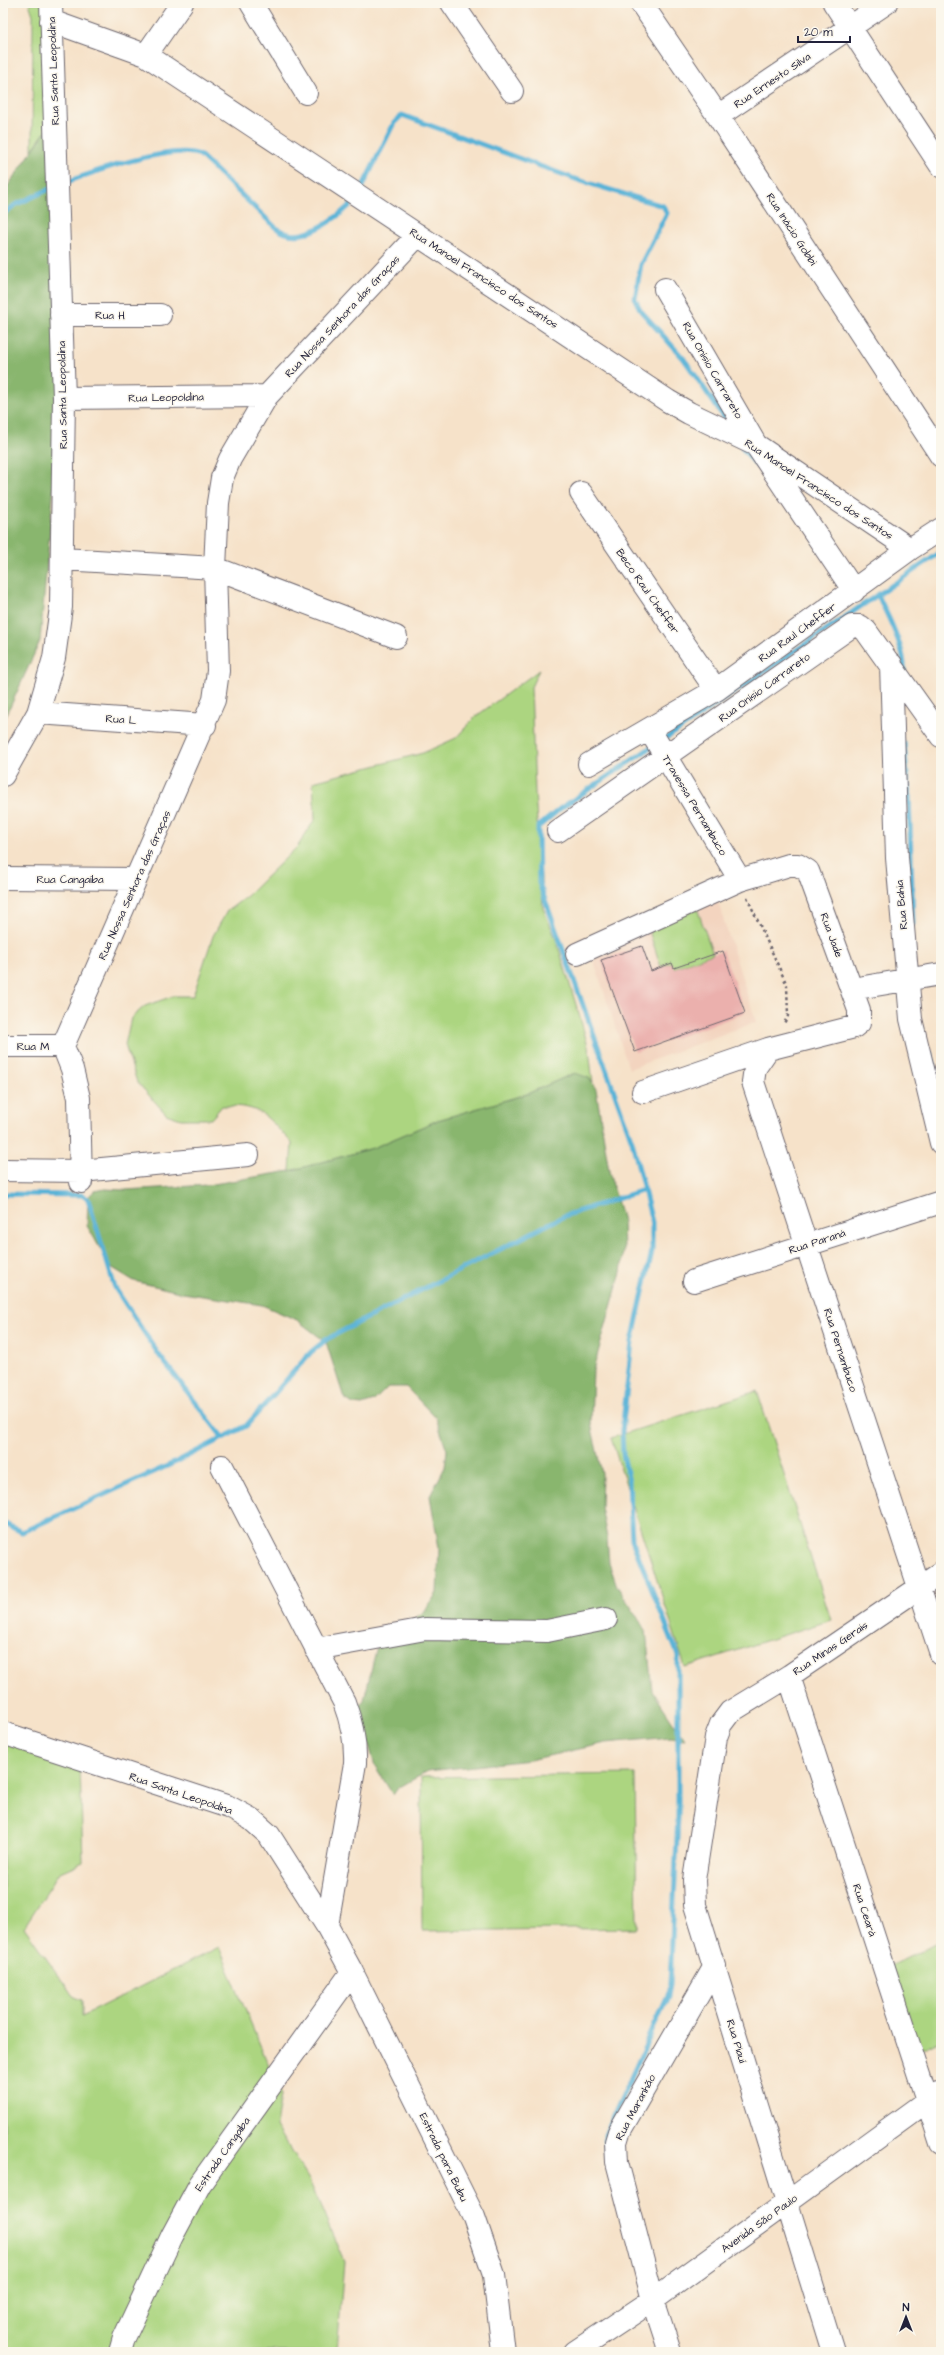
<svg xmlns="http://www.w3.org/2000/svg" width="944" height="2355" font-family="'Architects Daughter',sans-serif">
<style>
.built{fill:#f3d4bf}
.green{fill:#acd580;stroke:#677c5e}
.forest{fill:#89b66e;stroke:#566c54}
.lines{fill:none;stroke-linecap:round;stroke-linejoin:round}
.stream{stroke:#5ab3d7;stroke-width:5}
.building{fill:#ebb0ad}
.minor-casing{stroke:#6c656d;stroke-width:24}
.path{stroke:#6c656d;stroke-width:2.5;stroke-dasharray:3 3;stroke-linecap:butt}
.minor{stroke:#fff;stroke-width:22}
.labels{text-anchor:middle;stroke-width:3;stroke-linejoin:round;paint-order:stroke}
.street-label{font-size:11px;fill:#22223b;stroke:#fbf7ec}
</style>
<rect width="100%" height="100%" fill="#fbf7ec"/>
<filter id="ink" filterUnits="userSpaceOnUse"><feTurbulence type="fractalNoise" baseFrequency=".025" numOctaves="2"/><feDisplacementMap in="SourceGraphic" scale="8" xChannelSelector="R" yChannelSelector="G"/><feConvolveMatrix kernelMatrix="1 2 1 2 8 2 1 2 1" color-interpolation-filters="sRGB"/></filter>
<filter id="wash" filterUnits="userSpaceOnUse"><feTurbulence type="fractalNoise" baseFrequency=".012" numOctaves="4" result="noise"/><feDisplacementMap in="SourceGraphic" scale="16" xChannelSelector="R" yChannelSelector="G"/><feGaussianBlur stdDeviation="0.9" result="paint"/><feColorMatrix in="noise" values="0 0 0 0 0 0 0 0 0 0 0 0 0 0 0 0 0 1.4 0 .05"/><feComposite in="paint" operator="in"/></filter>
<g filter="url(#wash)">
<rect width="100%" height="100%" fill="#f6e2c9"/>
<path class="built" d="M 717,899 L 756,1022 L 629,1069 L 593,958 Z"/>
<path class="green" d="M 29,3 L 46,3 L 48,128 L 32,150 L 33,15 Z
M 539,670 L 531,687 L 535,792 L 543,908 L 556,939 L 581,1021 L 589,1050 L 593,1083 L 589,1078 L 572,1074 L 527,1094 L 438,1120 L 373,1148 L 290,1171 L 292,1143 C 265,1116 263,1105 222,1106 L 211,1119 L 181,1119 L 166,1114 L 137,1082 L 125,1045 L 131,1018 L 145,1006 L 173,996 L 193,996 L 213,936 L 227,911 L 247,896 L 298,846 L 315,819 L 313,782 L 423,753 L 456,738 L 475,717 Z
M 697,908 L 713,954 L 674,968 L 672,963 L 661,967 L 649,931 Z
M 757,1391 L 831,1620 L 685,1667 L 611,1438 Z
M 3,1740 L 80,1765 L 83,1862 L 60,1872 L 24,1927 L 73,1996 L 82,2000 L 82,2016 L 219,1947 L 281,2095 L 276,2126 L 309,2180 L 344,2262 L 337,2352 L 3,2352 Z
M 635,1774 L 637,1928 L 422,1931 L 421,1777 Z
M 941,1941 L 941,2039 L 919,2050 L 891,1966 Z"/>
<path class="forest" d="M 48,128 L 61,407 L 40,641 L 3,723 L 3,193 Z
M 575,1073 L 589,1078 L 596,1089 L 609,1171 L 623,1221 L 624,1251 L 621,1272 L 593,1370 L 591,1424 L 602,1474 L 601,1507 L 607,1538 L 609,1563 L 617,1586 L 646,1630 L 652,1690 L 684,1739 L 671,1737 L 606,1743 L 530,1760 L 428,1771 L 398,1788 L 393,1795 L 375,1766 L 358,1707 L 364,1700 L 377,1646 L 390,1634 L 424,1612 L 437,1593 L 439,1548 L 430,1496 L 445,1467 L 447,1450 L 436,1418 L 406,1387 L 388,1387 L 374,1401 L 362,1405 L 353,1404 L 344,1398 L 326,1342 L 297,1320 L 262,1305 L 183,1293 L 134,1281 L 111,1267 L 87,1226 L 88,1197 L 94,1191 L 105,1189 L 125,1190 L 208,1185 L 290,1171 L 373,1148 L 438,1120 L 527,1094 Z"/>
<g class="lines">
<path class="stream" d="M 62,184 C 90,173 172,143 200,155 L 275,227 C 278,229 282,232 286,233 C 307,242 341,215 355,200
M 360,192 L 394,123 L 402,115 L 578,180 L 663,206 L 667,213 L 641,264 L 635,299 L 641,311 L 684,359 L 727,422
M 3,214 L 15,205 L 52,188
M 742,448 L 757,466
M 878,595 C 887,615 906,649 904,671
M 662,741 L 941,552
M 904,743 L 909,794 L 913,924
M 930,1053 L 941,1090
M 3,1194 L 82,1195 L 88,1199 L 115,1288 L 159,1355 L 223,1438
M 3,1523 L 22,1532 L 176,1462 L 246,1426 L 311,1352 L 327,1339 L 564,1216 L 644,1190
M 607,2155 L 605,2135 L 668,1996 L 670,1984 L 678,1816 L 678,1655 L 632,1540 L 629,1482 L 623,1454 L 622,1431 L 632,1342 L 652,1251 L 652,1222 L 632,1141 L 539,883 L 538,827 L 561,808 L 653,746"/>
</g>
<g id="blocks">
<path class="building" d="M 642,946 L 651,971 L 672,963 L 674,968 L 723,951 L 745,1013 L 635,1052 L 601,960 Z"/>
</g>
</g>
<g filter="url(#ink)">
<use href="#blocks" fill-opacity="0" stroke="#6c656d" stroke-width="1"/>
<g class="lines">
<g class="minor-casing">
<path id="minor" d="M 251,3 L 306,93
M 452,3 L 512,91
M 641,3 L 718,116 L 941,456
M 834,3 L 941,166
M 51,21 L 146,55 L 668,401 L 689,413 L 756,445 L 910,549
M 146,55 L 182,3
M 718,116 L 886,3
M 665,289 L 756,445 L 854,591
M 61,315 L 160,315
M 64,398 L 267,396
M 581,493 L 716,690
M 62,559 L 215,568 L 396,637
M 891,664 L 897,858 L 911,1019 L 941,1143
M 38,713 L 205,725
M 649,729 L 740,880
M 589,764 L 716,690 L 910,549 L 941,529
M 3,775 L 38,713 L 54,658 L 61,607 L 64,398 L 51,3
M 558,831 L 852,626 L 860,626 L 866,631 L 941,736
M 3,878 L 136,879
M 577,954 L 740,880 L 789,865 L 798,865 L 808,871 L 859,1010 L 859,1023 L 854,1027 L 768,1049 L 643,1092
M 852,989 L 941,974
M 3,1046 L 63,1046
M 63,1046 L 214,700 L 218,671 L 215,568 L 218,503 L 222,478 L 230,459 L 267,396 L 418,235
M 63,1046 L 72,1069 L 79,1098 L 81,1182
M 768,1049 L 755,1068 L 753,1082 L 941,1654
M 3,1170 L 81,1171 L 248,1155
M 694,1281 L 941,1202
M 222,1466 L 344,1702 C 352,1723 356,1741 355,1763 L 327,1926
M 316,1649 L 425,1629 L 547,1631 L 606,1619
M 789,1676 L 941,2143
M 3,1733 L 229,1807 L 251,1819 L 269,1835 L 327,1926 L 352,1972 L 474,2217 L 494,2275 L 503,2352
M 120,2352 L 124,2338 L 172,2236 L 200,2184 L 352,1972
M 575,2352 L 653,2300 L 938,2093
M 670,2352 L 653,2300 L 617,2162 L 616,2142 L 619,2132 L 715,1966
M 833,2352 L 695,1905 L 694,1880 L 716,1737 L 721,1724 L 730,1712 L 789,1676 L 941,1573"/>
</g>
<path class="path" d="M 747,897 L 787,985 L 788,1016 L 783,1025"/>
<use href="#minor" class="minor"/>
</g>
</g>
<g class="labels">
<g class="street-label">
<text transform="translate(53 71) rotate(-92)" y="4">Rua Santa Leopoldina</text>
<text transform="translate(772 80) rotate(-34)" y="4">Rua Ernesto Silva</text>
<text transform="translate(792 229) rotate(57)" y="4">Rua Inácio Gobbi</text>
<text transform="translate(484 278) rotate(33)" y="4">Rua Manoel Francisco dos Santos</text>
<text transform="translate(110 315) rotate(1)" y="4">Rua H</text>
<text transform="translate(342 316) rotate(-47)" y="4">Rua Nossa Senhora das Graças</text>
<text transform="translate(713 370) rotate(60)" y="4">Rua Onísio Carrareto</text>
<text transform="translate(62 395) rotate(-91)" y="4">Rua Santa Leopoldina</text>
<text transform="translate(166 397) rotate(-1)" y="4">Rua Leopoldina</text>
<text transform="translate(819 489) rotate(33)" y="4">Rua Manoel Francisco dos Santos</text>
<text transform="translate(648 591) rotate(55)" y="4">Beco Raul Cheffer</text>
<text transform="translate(797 632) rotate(-36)" y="4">Rua Raul Cheffer</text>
<text transform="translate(764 687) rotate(-36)" y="4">Rua Onísio Carrareto</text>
<text transform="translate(121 719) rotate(4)" y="4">Rua L</text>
<text transform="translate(695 805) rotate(59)" y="4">Travessa Pernambuco</text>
<text x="70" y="883">Rua Cangaíba</text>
<text transform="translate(134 885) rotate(-66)" y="4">Rua Nossa Senhora das Graças</text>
<text transform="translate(901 905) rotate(-95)" y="4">Rua Bahia</text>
<text transform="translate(832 935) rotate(70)" y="4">Rua Jade</text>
<text x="33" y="1050">Rua M</text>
<text transform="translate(817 1241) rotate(-18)" y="4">Rua Paraná</text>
<text transform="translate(841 1350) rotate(72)" y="4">Rua Pernambuco</text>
<text transform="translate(830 1648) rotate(-34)" y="4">Rua Minas Gerais</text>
<text transform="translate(181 1793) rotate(19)" y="4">Rua Santa Leopoldina</text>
<text transform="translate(865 1910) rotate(72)" y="4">Rua Ceará</text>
<text transform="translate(737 2041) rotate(73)" y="4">Rua Piauí</text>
<text transform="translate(635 2107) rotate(-62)" y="4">Rua Maranhão</text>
<text transform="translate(222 2154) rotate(-55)" y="4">Estrada Cangaiba</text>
<text transform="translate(444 2157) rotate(64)" y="4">Estrada para Bubu</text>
<text transform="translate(759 2223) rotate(-36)" y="4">Avenida São Paulo</text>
</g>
</g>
<rect width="944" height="2355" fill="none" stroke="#fbf7ec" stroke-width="16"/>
<g transform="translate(906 2317)" stroke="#fbf7ec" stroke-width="3" paint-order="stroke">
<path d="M0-3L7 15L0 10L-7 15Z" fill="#22223b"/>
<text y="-6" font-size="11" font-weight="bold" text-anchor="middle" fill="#22223b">N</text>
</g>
<path d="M798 36v6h52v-6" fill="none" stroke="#22223b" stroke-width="2"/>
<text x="804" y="36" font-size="12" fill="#22223b" stroke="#fbf7ec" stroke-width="3" paint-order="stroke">20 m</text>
</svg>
